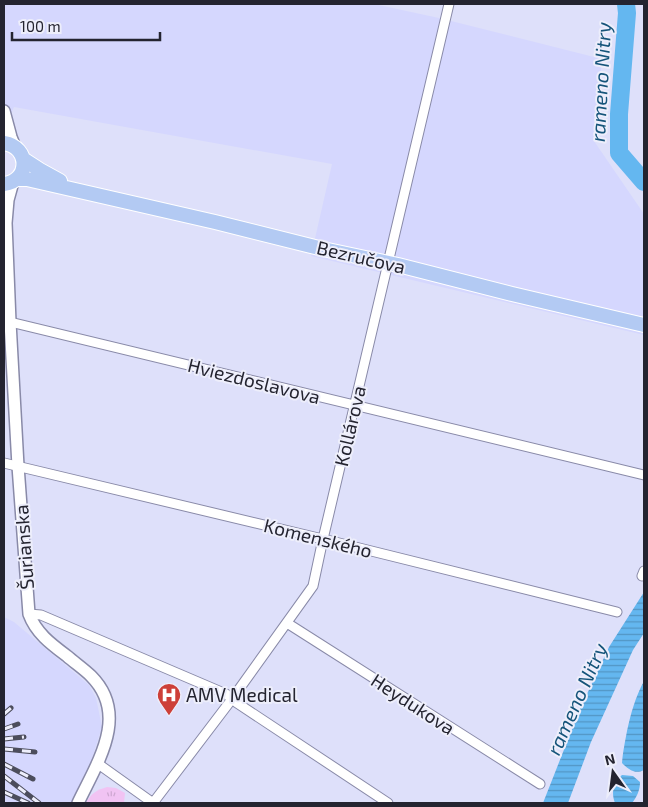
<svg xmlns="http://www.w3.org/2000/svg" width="648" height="807" font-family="'Exo 2',sans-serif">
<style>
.built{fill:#d5d7fe}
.grass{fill:url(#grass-tufts)}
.water{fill:url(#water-rules)}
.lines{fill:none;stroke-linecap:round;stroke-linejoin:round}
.river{stroke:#64b7f0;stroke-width:18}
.minor-casing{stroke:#898aa8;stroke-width:11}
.tertiary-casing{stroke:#898aa8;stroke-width:14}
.primary-casing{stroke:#fff;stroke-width:16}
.minor{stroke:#fff;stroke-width:9}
.tertiary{stroke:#fff;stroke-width:11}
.primary{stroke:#b3caf3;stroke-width:14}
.rail-casing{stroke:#4c4d5c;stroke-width:5}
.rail{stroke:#edeefb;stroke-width:3;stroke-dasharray:9;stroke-linecap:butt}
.labels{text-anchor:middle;stroke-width:4;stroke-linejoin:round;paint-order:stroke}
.street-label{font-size:19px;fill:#242430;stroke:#edeefb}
.poi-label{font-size:19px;fill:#242430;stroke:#edeefb;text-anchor:start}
.water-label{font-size:20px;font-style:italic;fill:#15547a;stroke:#edeefb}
</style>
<defs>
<pattern id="grass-tufts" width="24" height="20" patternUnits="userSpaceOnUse" patternTransform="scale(1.25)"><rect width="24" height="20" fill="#f1c3f3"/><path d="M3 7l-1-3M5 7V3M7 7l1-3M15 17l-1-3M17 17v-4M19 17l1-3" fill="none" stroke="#cea7d1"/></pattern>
<pattern id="water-rules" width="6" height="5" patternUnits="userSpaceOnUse" patternTransform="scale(1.25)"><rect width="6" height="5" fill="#64b7f0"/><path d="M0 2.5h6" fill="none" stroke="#5295c3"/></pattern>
</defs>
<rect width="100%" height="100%" fill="#dee0fa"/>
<path class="built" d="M 4,4 L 374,4 L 439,18 L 602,59 L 594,141 L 644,214 L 644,335 L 311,256 L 332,164 L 14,107 L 4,129 Z
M 4,617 L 14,622 L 89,685 L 96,698 L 102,727 L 92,759 L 71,803 L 4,803 Z"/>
<path class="grass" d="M 107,787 L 116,788 L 125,793 L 124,803 L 86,803 C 91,793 97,790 107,787 Z"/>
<path class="water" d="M 644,592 L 644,633 L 633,650 L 591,742 L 568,803 L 543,803 L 580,709 L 609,647 Z
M 644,681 L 644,770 C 635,775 628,769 622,763 C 623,751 625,742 627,731 C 631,713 635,698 644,681 Z
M 622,775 L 633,776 L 640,782 C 640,790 637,797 632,803 L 615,803 C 611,793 613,783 622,775 Z"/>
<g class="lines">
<path class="river" d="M 626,4 L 627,13 L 619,114 L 619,153 L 644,182"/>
<g class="minor-casing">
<path id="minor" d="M 10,322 L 644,475
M 4,463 L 331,541 L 617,612
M 642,576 L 644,571
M 29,614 L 41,615 L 226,694 L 237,703 L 388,803
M 287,623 L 540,784
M 97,763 L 153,803
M 153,803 L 232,699 L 313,586 L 323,539 L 449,4"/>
</g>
<g class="tertiary-casing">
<path id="tertiary" d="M 4,111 L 11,137 L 15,147
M 13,182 L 8,200 L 6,223 L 10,322 L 18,466 L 29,614 C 36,633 51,644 67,656 C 75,663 84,669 91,676 C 130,715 97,763 78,803"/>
</g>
<g class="primary-casing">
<path id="primary" d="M 4,143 C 30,147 30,181 4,184
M 23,159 L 40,170 L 60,181
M 17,179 L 27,179 L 215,222 L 323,249 L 398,265 L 512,294 L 644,325"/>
</g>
<use href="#minor" class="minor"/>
<use href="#tertiary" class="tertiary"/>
<use href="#primary" class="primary"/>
<g class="rail-casing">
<path id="rail" d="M 4,714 L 11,708
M 4,729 L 18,724
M 4,739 L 24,737
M 4,749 L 35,752
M 4,764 L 33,779
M 4,776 L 39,803
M 4,792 L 28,803"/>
</g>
<use href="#rail" class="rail"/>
</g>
<defs>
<g id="hospital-pin" transform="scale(1.25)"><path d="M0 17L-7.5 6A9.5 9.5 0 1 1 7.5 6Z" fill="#cd3f38" stroke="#edeefb"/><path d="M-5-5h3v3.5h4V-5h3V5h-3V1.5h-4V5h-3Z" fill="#fff"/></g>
</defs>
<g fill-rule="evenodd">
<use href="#hospital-pin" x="169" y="695"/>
</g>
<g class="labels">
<g class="street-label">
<text transform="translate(361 257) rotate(13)" y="7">Bezručova</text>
<text transform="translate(254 381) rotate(14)" y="7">Hviezdoslavova</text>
<text transform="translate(350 426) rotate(-77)" y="7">Kollárova</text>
<text transform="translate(318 538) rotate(14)" y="7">Komenského</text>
<text transform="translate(24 547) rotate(-94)" y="7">Šurianska</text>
<text transform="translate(413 704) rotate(33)" y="7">Heydukova</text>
</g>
<g class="poi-label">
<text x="186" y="702">AMV Medical</text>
</g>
<g class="water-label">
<text transform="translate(601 82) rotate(-87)" y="7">rameno Nitry</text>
<text transform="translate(577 699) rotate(-66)" y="7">rameno Nitry</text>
</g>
</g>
<rect width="648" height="807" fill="none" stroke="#242430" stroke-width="10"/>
<g transform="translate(613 772) rotate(346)" stroke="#edeefb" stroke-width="4" paint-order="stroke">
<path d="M0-4L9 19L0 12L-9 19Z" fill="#242430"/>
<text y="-8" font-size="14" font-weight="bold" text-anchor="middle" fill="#242430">N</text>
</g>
<path d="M12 32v8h148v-8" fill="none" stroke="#242430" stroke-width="2.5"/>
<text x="20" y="32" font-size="15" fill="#242430" stroke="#edeefb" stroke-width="4" paint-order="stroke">100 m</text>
</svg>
